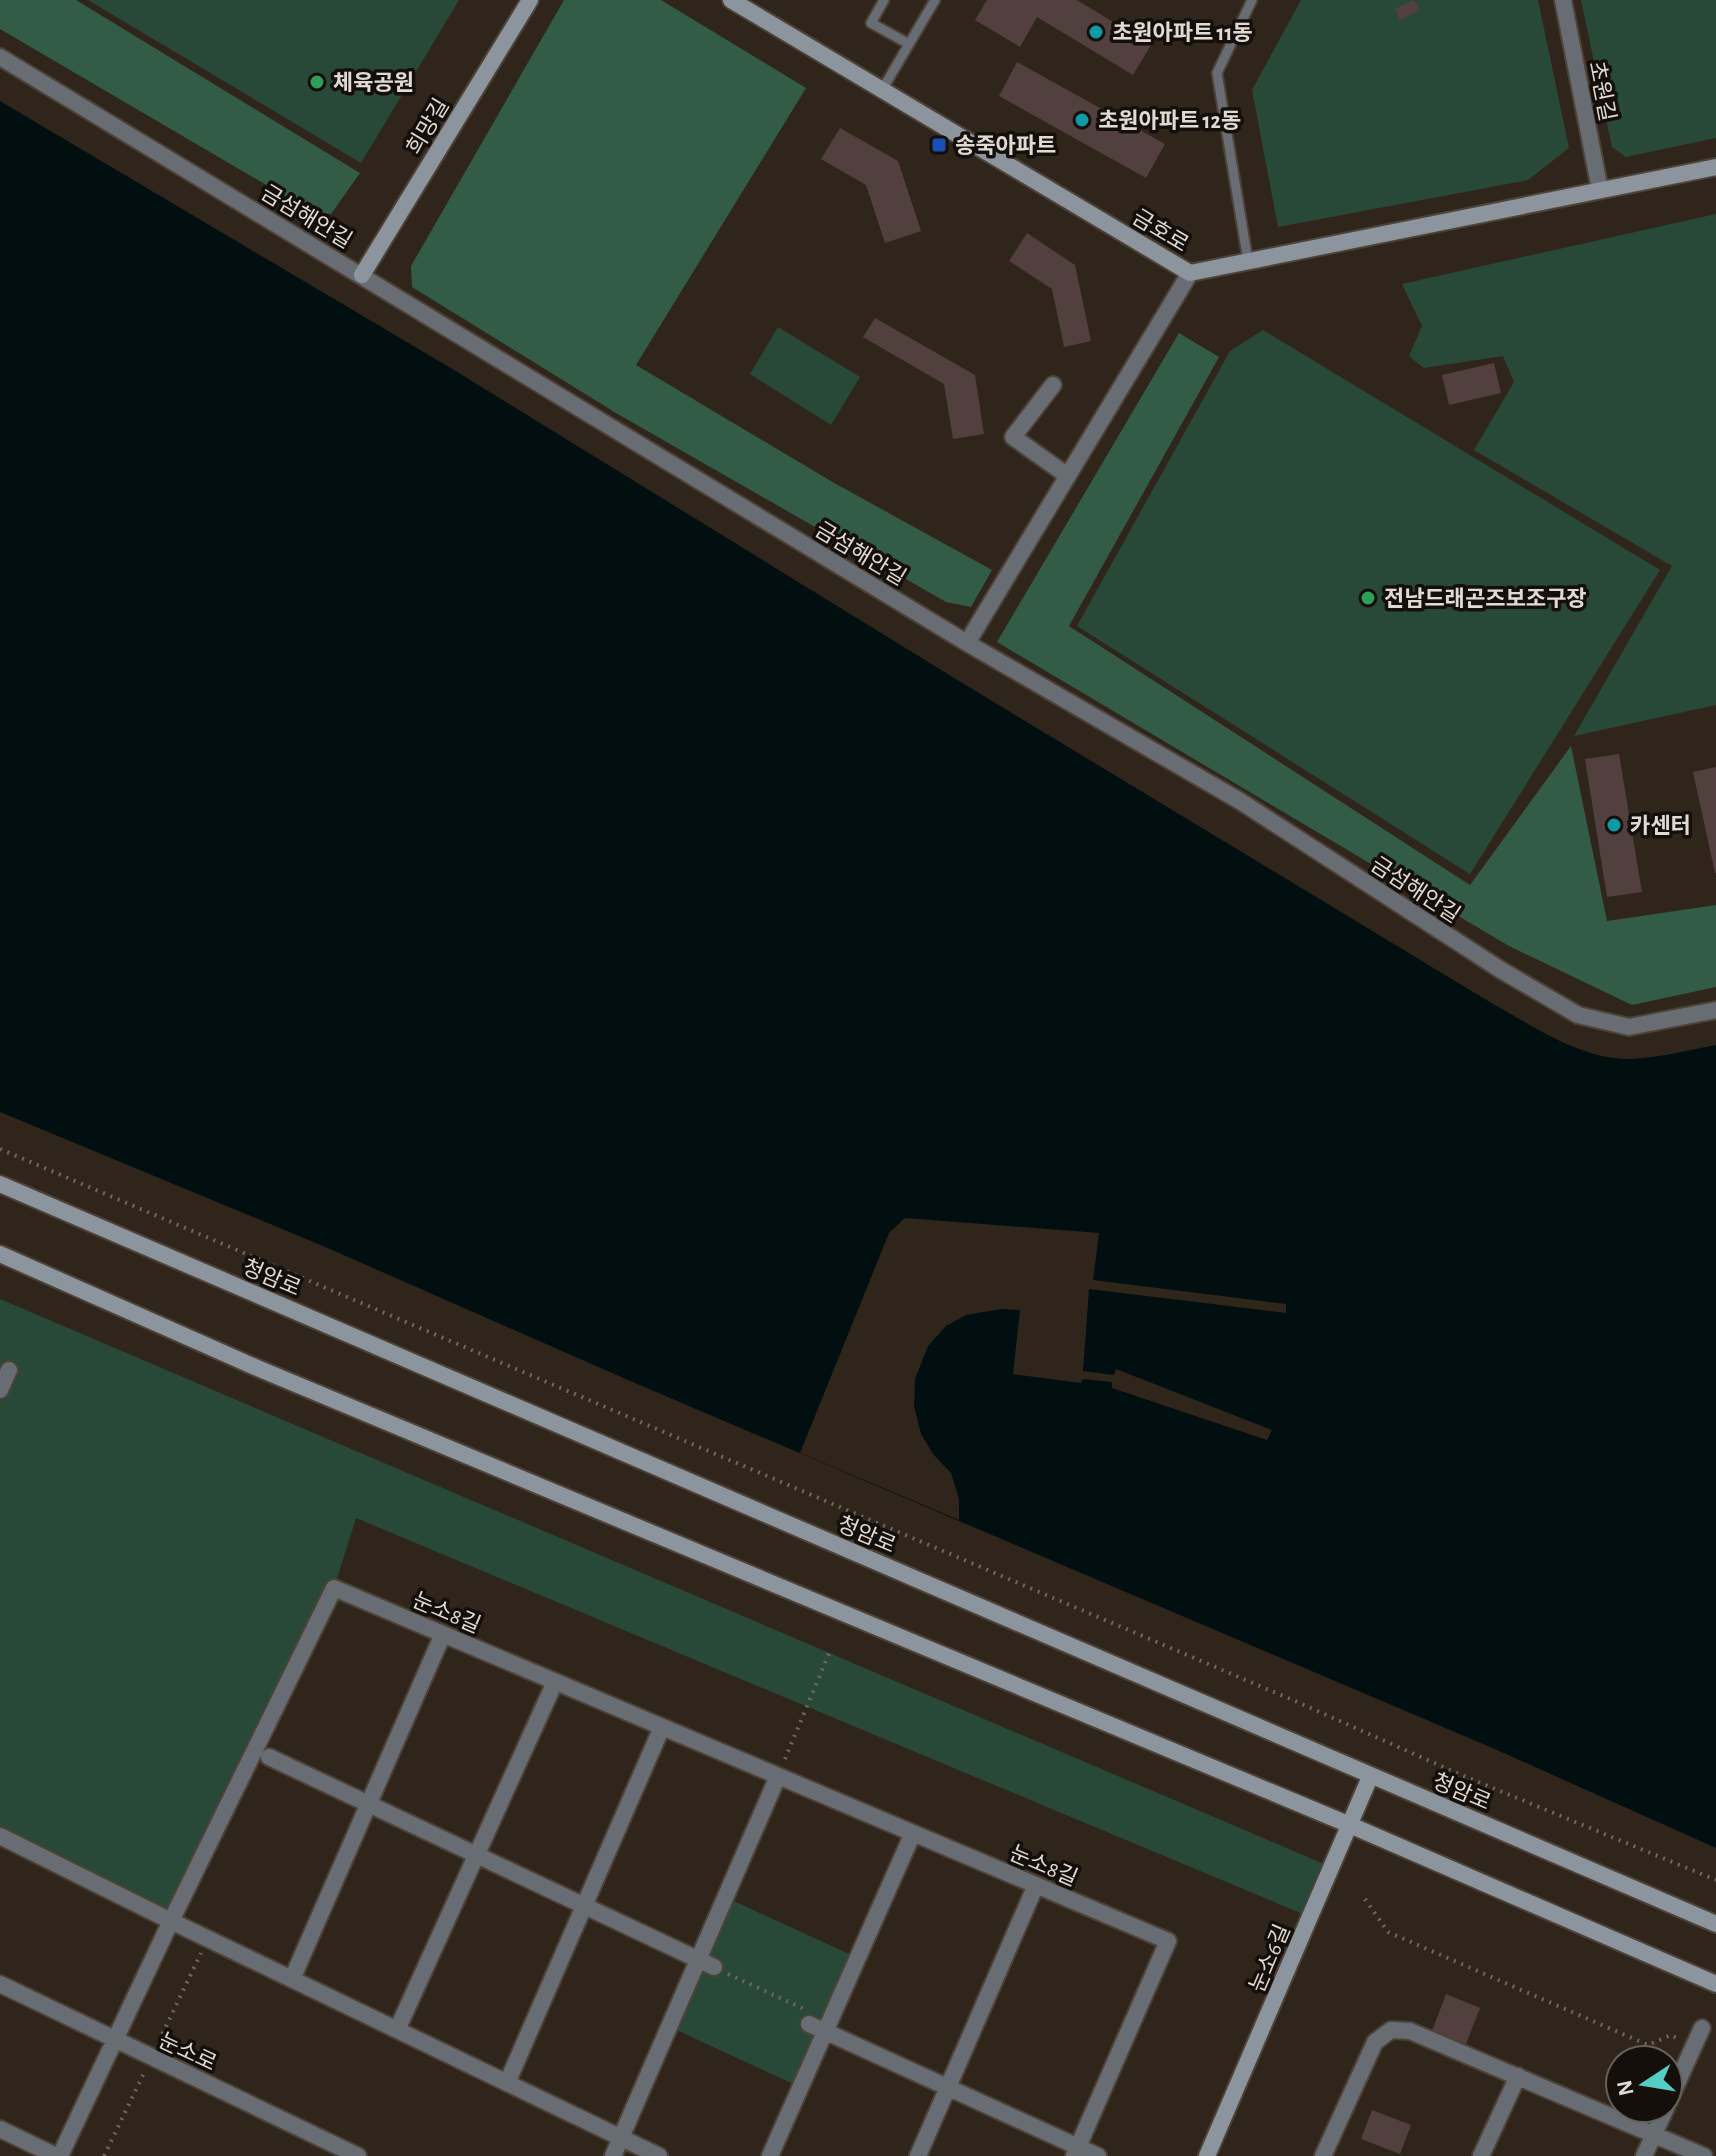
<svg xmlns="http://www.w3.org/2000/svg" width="1716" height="2156" font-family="'Alegreya Sans','Noto Sans KR',sans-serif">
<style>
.green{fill:#294938}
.forest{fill:#325c46}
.water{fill:#010f10}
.pier{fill:#30251b}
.building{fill:#52403f}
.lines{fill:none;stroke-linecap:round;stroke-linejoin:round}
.lane-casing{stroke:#4c4238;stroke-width:13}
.street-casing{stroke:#4c4238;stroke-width:20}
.secondary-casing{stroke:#4c4238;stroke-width:20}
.path{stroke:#71675e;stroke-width:4;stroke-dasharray:2 6;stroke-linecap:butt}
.lane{stroke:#686d73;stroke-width:9}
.street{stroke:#686d73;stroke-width:16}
.secondary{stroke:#8c959e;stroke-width:16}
.culture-dot{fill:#0f9aa8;stroke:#140f0b;stroke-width:3}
.leisure-dot{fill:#2e9e5b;stroke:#140f0b;stroke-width:3}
.transit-dot{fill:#1a4fb4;stroke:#140f0b;stroke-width:3}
.labels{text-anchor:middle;stroke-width:7;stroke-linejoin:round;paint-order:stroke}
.poi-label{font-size:22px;font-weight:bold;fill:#e1dad3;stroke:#140f0b;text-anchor:start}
.street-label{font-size:22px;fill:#e1dad3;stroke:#140f0b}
</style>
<rect width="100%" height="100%" fill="#30251b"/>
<path class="green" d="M 88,0 L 459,0 L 361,163 Z
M 1301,0 L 1538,0 L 1569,148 L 1528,180 L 1278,227 L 1252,90 Z
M 1581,0 L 1716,0 L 1716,138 L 1626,157 L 1612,147 Z
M 1716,214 L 1716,705 L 1574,736 L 1672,566 L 1474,450 L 1514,382 L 1503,356 L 1424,368 L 1409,356 L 1422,326 L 1402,284 Z
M 778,327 L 860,377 L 831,425 L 750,374 Z
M 1263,330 L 1660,570 L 1470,874 L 1077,626 L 1230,351 Z
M 0,1299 L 1331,1867 L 1310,1917 L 356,1518 L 334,1588 L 171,1921 L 0,1836 L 0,1390 L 9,1370 L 0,1365 Z
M 725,1897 L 858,1958 L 800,2087 L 670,2027 Z"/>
<path class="forest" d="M 0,0 L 76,0 L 360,173 L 331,214 L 314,213 L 0,29 Z
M 564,0 L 661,0 L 806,88 L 636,365 L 836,484 L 992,570 L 971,607 L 946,602 L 616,413 L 412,287 L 411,266 Z
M 1179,333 L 1219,357 L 1069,626 L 1470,885 L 1571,746 L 1607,921 L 1716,905 L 1716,987 L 1632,1005 L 1509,946 L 997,642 Z"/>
<path class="water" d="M 0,101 L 454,370 L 964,684 L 1493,1004 C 1535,1027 1580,1059 1630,1059 C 1659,1058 1688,1050 1716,1045 L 1716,1848 L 1497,1750 L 628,1380 L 323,1246 L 0,1112 Z"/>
<path class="pier" d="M 905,1218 L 1099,1233 L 1093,1280 L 1286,1304 L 1286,1313 L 1089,1289 L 1083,1371 L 1114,1375 L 1116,1369 L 1272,1430 L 1267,1440 L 1112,1388 L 1112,1382 L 1083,1379 L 1081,1383 L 1013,1374 L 1020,1310 L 1001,1309 L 966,1315 L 946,1326 L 928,1346 L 915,1379 L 914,1406 L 921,1434 L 933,1454 L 951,1473 L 959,1499 L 959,1520 L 800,1453 L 889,1233 Z"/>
<path class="building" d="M 987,0 L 1077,0 L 1151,45 L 1133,75 L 1037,17 L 1020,47 L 975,20 Z
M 1414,0 L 1420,10 L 1400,20 L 1395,9 Z
M 1017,62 L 1165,144 L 1146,178 L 999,96 Z
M 840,128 L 898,161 L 921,231 L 885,243 L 866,185 L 821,159 Z
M 1027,233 L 1075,265 L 1091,341 L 1064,347 L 1052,289 L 1009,261 Z
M 875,318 L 975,375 L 984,434 L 953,439 L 944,384 L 863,337 Z
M 1494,363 L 1501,393 L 1449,405 L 1442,375 Z
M 1619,754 L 1642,892 L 1607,897 L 1585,759 Z
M 1716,767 L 1716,873 L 1715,873 L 1693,772 Z
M 1446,1994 L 1480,2008 L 1466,2044 L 1432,2031 Z
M 1372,2110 L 1411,2125 L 1400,2154 L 1361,2139 Z"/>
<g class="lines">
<g class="lane-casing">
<path id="lane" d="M 884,0 L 871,23 L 909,44
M 882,90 L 935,0
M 1248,261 L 1217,73 L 1252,0"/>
</g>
<g class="street-casing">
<path id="street" d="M 1563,0 L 1600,190
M 0,57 L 967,643 L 1240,801 L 1501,970 L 1578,1015 L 1629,1027 L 1716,1010
M 1053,385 L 1013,437 L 1068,476
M 967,643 L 1190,273
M 0,1390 L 9,1370
M 269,1757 L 714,1967
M 0,1836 L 171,1921 L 60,2156
M 292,1979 L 443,1634
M 0,1984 L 358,2156
M 809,2024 L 1098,2156
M 397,2030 L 555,1682
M 507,2083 L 662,1727
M 1668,2103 L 1702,2028
M 0,2129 L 56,2156
M 613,2156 L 778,1776
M 659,2156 L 171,1921 L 334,1588 L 1168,1941 L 1074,2156
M 770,2156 L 913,1833
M 918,2156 L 1036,1885
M 1323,2156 L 1375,2042 L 1391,2030 L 1410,2031 L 1704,2156
M 1481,2156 L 1518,2076
M 1644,2156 L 1666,2108"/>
</g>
<g class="secondary-casing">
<path id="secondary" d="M 731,0 L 1190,273 L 1716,167
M 362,275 L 530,0
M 0,1184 L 1716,1924
M 0,1254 L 255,1367 L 1350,1825 L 1716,1984
M 1207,2156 L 1370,1777"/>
</g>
<path class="path" d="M 0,1149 L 1288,1698 L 1459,1774 L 1716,1880
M 785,1759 L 830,1651
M 1365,1899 L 1388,1932 L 1648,2045 L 1671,2035 L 1680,2040
M 728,1974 L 804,2009
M 159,2041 L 201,1953
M 104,2156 L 145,2071"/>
<use href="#lane" class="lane"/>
<use href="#street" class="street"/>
<use href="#secondary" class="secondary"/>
</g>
<g class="culture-dot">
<circle cx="1096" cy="32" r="8"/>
<circle cx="1082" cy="120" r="8"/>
<circle cx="1614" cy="825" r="8"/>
</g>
<g class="leisure-dot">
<circle cx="317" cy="82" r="8"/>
<circle cx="1368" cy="598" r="8"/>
</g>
<rect class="transit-dot" x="931" y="137" width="16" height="16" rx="4"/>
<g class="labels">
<g class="poi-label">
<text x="1112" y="40">초원아파트 11동</text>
<text x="333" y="90">체육공원</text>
<text x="1098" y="128">초원아파트 12동</text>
<text x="955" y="153">송죽아파트</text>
<text x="1384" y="606">전남드래곤즈보조구장</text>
<text x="1630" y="833">카센터</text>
</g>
<g class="street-label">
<text transform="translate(1603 91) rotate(79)" y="8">초원길</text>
<text transform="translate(427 126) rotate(-59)" y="8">희망길</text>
<text transform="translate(307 216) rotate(31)" y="8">금섬해안길</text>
<text transform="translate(1161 230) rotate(31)" y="8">금호로</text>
<text transform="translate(861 553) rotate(31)" y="8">금섬해안길</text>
<text transform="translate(1416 889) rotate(33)" y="8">금섬해안길</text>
<text transform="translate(272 1277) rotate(23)" y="8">청암로</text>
<text transform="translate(867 1534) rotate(23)" y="8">청암로</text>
<text transform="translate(447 1612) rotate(23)" y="8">눈소8길</text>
<text transform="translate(1462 1791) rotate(23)" y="8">청암로</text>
<text transform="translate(1044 1865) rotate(23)" y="8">눈소8길</text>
<text transform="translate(1269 1958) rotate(-67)" y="8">눈소6길</text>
<text transform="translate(188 2051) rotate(25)" y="8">눈소로</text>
</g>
</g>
<g transform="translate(1644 2084) rotate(258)"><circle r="38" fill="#140f0b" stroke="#66605b" stroke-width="2"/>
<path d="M0-6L14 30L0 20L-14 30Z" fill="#55cdc6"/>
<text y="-12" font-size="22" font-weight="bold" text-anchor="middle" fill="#e1dad3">N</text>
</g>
</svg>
